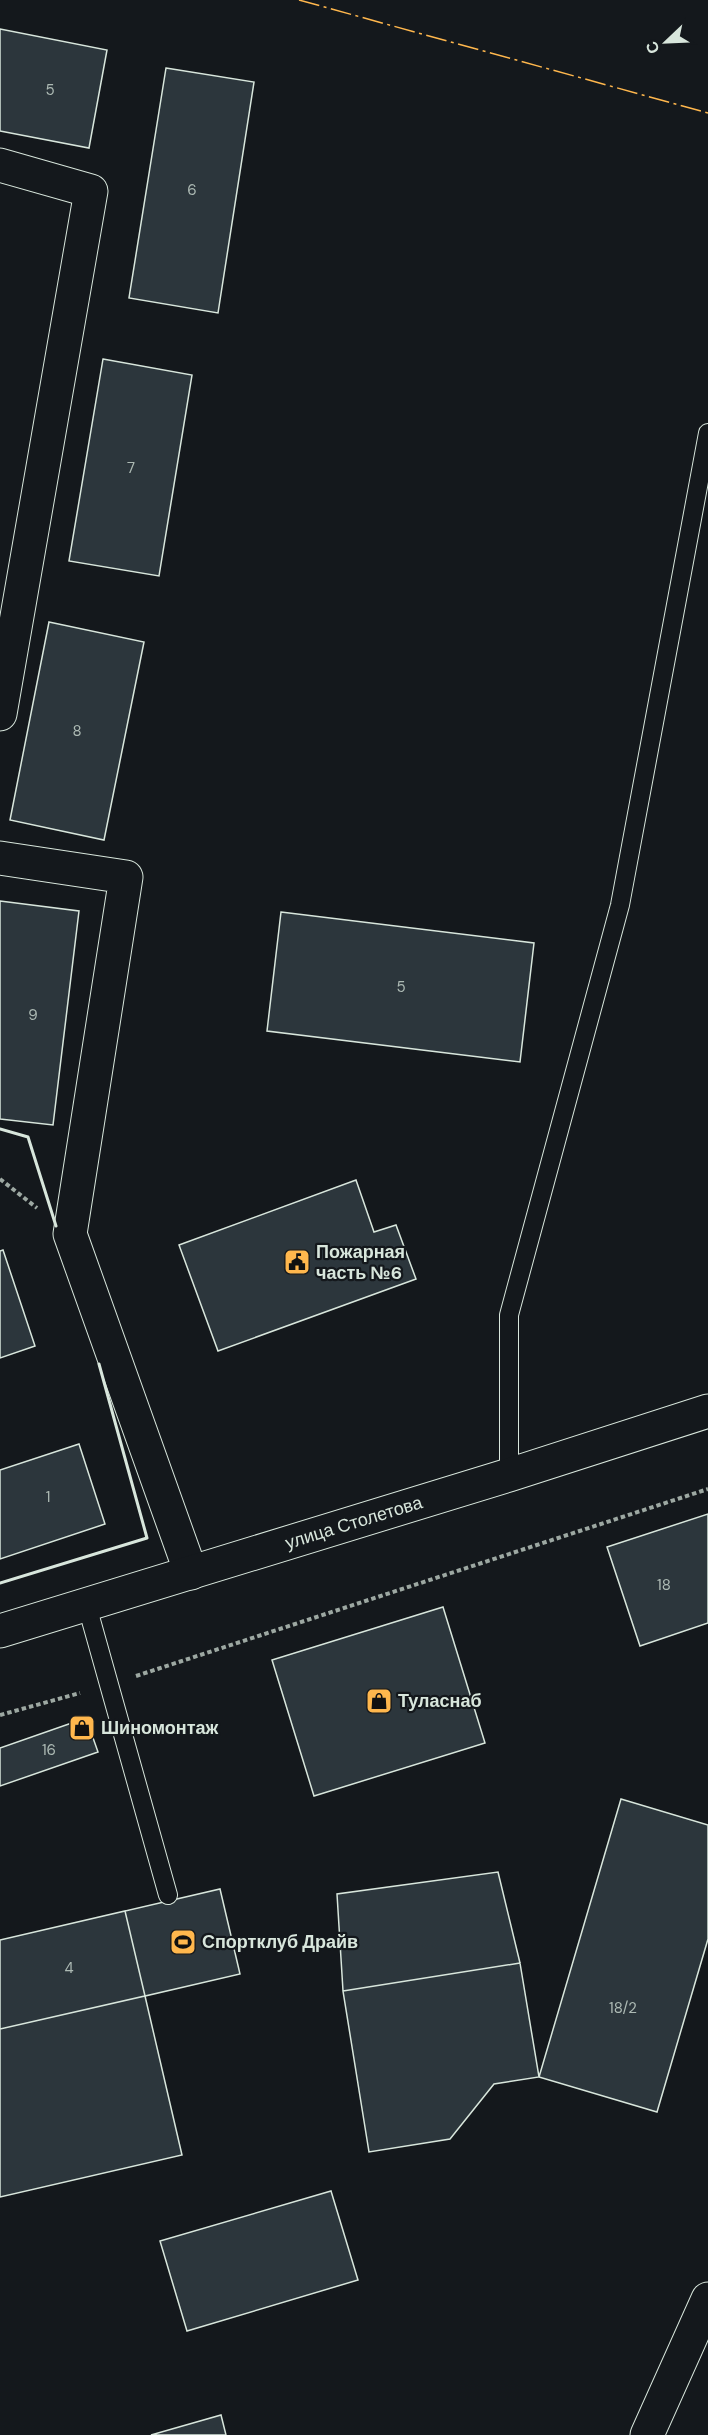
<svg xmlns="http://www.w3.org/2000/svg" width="708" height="2435" font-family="'DM Sans',sans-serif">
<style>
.building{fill:#2c363c;stroke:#d8e6dc;stroke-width:1.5}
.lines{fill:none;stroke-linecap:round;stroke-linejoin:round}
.lane-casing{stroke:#d8e6dc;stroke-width:20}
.street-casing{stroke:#d8e6dc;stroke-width:35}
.secondary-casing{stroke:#d8e6dc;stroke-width:35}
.path{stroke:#9da8a2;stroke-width:4;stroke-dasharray:4.5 3;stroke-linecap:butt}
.lane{stroke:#14181c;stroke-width:18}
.street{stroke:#14181c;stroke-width:33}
.secondary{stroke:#14181c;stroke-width:33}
.wall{stroke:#d8e6dc;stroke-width:3}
.power{stroke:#ffb74d;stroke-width:1.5;stroke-dasharray:21 4.5 3 4.5;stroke-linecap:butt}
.labels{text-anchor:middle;stroke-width:4.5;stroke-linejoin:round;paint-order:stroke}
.number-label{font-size:15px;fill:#adbab4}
.poi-label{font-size:18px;font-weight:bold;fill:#d8e6dc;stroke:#14181c;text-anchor:start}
.street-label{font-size:18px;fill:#d8e6dc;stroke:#14181c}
</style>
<rect width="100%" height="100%" fill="#14181c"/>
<path class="building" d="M 0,29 L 107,50 L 89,148 L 0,131 Z
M 166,68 L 254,82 L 218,313 L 129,298 Z
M 103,359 L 192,375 L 159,576 L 69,561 Z
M 49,622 L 144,642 L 104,840 L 10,820 Z
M 0,901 L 79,911 L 53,1125 L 0,1119 Z
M 281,912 L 534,943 L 520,1062 L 267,1031 Z
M 356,1180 L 374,1232 L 396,1225 L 416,1279 L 218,1351 L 179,1245 Z
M 3,1250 L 35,1346 L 0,1358 L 0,1251 Z
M 79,1444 L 105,1524 L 0,1559 L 0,1470 Z
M 708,1514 L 708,1623 L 640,1646 L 607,1547 Z
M 443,1607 L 485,1743 L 314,1796 L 272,1660 Z
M 86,1718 L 98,1752 L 0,1786 L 0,1748 Z
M 621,1799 L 708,1825 L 708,1939 L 657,2112 L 539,2077 Z
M 498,1872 L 520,1963 L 343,1991 L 337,1894 Z
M 220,1889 L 240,1974 L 145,1996 L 125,1911 Z
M 125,1911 L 145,1996 L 0,2029 L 0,1940 Z
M 520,1963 L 539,2077 L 494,2084 L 450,2139 L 369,2152 L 343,1991 Z
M 145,1996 L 182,2155 L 0,2197 L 0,2029 Z
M 331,2191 L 358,2280 L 187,2331 L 160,2241 Z
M 221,2415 L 226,2435 L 151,2435 Z"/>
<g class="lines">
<g class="lane-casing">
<path id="lane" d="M 509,1475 L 509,1315 L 620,905 L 708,433
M 87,1606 L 168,1895"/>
</g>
<g class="street-casing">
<path id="street" d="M 0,165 L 91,191 L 0,714
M 0,858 L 126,877 L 70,1234 L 191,1573
M 647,2435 L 708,2299"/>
</g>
<g class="secondary-casing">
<g id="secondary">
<path id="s1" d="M 0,1631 L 509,1475 L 708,1411"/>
</g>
</g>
<path class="path" d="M 0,1179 L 37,1208
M 136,1676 L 708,1489
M 0,1715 L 80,1693"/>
<use href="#lane" class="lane"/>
<use href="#street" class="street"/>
<use href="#secondary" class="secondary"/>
<path class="wall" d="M 0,1129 L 28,1137 L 56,1226
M 0,1583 L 147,1538 L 99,1364"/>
<path class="power" d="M 299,0 L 708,113"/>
</g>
<defs>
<g id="civic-square" transform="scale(1.35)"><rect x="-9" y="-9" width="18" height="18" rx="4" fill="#ffb74d" stroke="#14181c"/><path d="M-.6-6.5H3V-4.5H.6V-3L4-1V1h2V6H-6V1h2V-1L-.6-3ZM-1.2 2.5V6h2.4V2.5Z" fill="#111"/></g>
<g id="shop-square" transform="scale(1.35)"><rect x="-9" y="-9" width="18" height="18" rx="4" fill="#ffb74d" stroke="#14181c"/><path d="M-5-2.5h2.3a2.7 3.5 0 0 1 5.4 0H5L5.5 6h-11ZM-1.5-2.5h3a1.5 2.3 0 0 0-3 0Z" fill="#111"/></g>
<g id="stadium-square" transform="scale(1.35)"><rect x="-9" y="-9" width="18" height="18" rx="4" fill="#ffb74d" stroke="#14181c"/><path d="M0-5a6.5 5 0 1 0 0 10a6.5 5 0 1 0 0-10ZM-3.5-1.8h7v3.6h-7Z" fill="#111"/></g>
</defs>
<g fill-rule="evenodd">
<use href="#civic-square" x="297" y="1262"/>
<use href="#shop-square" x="379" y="1701"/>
<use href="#shop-square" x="82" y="1728"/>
<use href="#stadium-square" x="183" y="1942"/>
</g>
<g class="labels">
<g class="number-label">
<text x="50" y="95">5</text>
<text x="192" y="195">6</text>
<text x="131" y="473">7</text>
<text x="77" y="736">8</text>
<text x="401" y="992">5</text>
<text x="33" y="1020">9</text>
<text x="48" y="1502">1</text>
<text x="664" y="1590">18</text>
<text x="49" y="1755">16</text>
<text x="69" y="1973">4</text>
<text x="623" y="2013">18/2</text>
</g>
<g class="poi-label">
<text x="316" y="1258">Пожарная<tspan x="316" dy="21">часть №6</tspan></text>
<text x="398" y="1707">Туласнаб</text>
<text x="101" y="1734">Шиномонтаж</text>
<text x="202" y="1948">Спортклуб Драйв</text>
</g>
<g class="street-label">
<text dy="6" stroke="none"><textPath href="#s1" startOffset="370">улица Столетова</textPath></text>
</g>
</g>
<g transform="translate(666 42) rotate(247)" stroke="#14181c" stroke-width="4.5" paint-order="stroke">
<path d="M0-4.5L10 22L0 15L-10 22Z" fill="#d8e6dc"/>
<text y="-9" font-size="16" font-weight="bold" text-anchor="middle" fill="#d8e6dc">С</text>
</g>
</svg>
